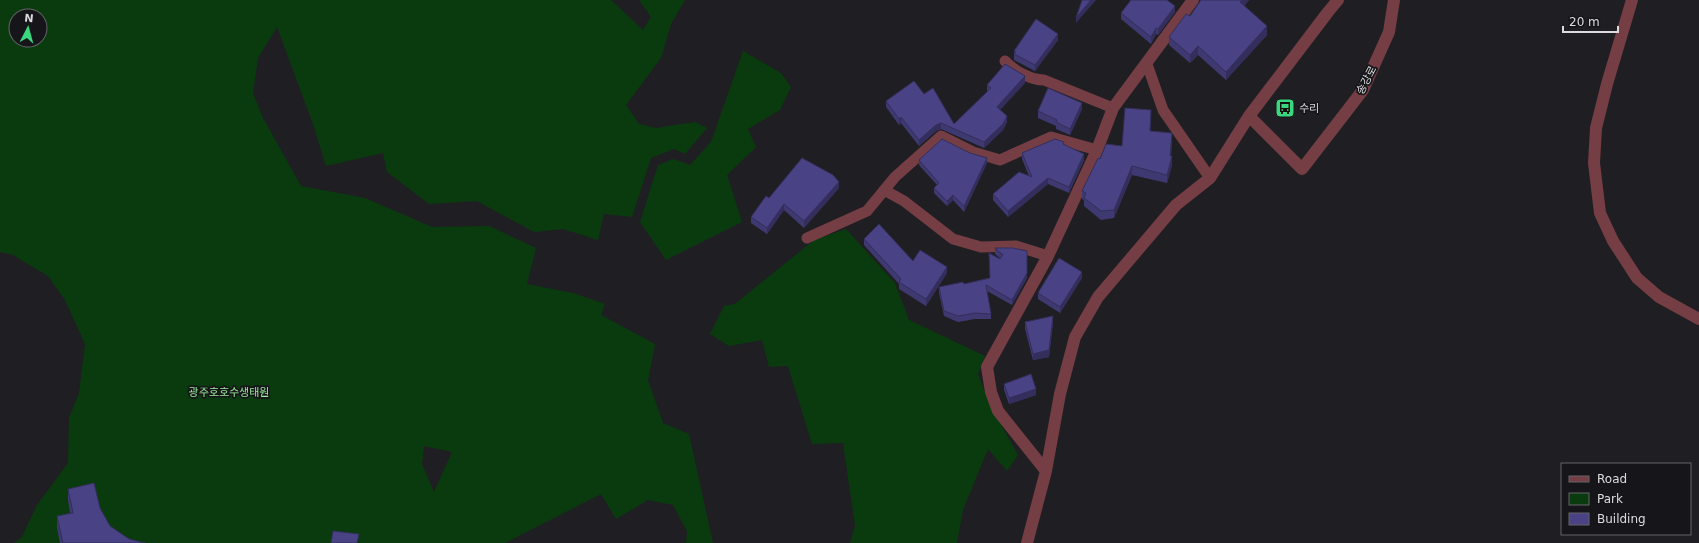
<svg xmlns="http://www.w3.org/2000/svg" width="1699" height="543" font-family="'DejaVu Sans','Noto Sans KR',sans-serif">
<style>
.green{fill:#0a3b0e;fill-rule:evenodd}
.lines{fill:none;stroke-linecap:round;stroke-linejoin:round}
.lane{stroke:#743e44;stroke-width:11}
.street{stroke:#743e44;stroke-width:12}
.wall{fill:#3f3972}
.shaded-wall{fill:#332e5c}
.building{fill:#494284;stroke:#332e5c}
.labels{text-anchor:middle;stroke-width:3.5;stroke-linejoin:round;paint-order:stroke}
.street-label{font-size:11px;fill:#dcdcdf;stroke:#16161a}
.poi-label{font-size:11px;fill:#dcdcdf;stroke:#16161a;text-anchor:start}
.park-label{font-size:11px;fill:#9bec9b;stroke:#16161a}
</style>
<rect width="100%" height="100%" fill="#1f1f23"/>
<path class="green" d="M 0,0 L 611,0 L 643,30 L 651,17 L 639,0 L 685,0 L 671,24 L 661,58 L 626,105 L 639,124 L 656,128 L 695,122 L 707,128 L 685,154 L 674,149 L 651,158 L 632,217 L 604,214 L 598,240 L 563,229 L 534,232 L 477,201 L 429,204 L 387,172 L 383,153 L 326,166 L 313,124 L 277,27 L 258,58 L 253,93 L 262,116 L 301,186 L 365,198 L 432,227 L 489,226 L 536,248 L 527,284 L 573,293 L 605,304 L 601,315 L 655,344 L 648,380 L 663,423 L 689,434 L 713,543 L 686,543 L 687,531 L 673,505 L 648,500 L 616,519 L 601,494 L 505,543 L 14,543 L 22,537 L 37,505 L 68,463 L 69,418 L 79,393 L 85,344 L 65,300 L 48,276 L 13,255 L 0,252 ZM 16,16 L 40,16 L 40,40 L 16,40 ZM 424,446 L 452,452 L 434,492 L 422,464 Z
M 743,51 L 781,73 L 791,87 L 780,110 L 748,129 L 756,147 L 727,175 L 742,222 L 666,260 L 640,222 L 658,165 L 673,159 L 690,165 L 711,142 Z
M 846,229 L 895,283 L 909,320 L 985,356 L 978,374 L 989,403 L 1018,455 L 1007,471 L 988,449 L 963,510 L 957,543 L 850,543 L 855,526 L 843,443 L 812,444 L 788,366 L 769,367 L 762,340 L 729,346 L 710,334 L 724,306 L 735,304 L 814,240 Z"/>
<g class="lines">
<path class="lane" d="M 1005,61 C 1014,71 1031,80 1044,80 L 1113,108
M 1147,64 L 1163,110 L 1210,178
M 884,190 L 904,201 L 953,239 L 981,247 L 1016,246 L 1048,256
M 807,238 L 867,211 L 895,177 L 941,136 L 973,152 L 1000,160 L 1051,137 L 1097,150"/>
<path class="street" d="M 1632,0 L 1607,84 L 1596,128 L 1594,163 L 1600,213 L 1613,241 L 1637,278 L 1659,297 L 1699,319
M 1249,116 L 1302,169 L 1363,90 L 1389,32 L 1394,0
M 1046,471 L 998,411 L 991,392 L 987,367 L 1048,256 L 1097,150 L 1113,108 L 1193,0
M 1027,543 L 1046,471 L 1060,394 L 1075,337 L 1098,297 L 1176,205 L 1210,178 L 1249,116 L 1328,12 L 1338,0"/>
</g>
<path class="wall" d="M 1201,0 L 1249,0 L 1244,6 L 1267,35 L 1226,80 L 1198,55 L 1190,63 L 1169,45 L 1169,37 L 1190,16 Z
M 1175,12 L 1158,35 L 1156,34 L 1151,44 L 1121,19 L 1121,13 Z
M 1058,40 L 1035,71 L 1014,60 L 1014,51 Z
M 1025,83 L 1000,110 L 1007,122 L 1003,130 L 984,148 L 941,129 L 936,131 L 919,146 L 901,123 L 899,125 L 886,107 L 886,101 L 924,94 L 954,124 L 987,92 L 987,85 Z
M 1082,109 L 1070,135 L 1056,129 L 1056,126 L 1038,118 L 1038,111 Z
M 1151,118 L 1150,131 L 1172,141 L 1171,156 L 1172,165 L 1167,183 L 1132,175 L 1114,218 L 1101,220 L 1084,206 L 1084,200 L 1082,199 L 1082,191 L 1100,159 L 1122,146 Z
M 1064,144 L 1084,160 L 1069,193 L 1048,184 L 1008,217 L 993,200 L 993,194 L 1029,176 L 1022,159 L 1022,153 Z
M 919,160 L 987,163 L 964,212 L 953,200 L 947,206 L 934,193 L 934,188 L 937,185 L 919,165 Z
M 839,188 L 804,228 L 784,210 L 767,234 L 751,223 L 751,217 L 769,198 Z
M 864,239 L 913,261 L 947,273 L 926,306 L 899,289 L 899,284 L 864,245 Z
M 995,248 L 1027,278 L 1012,305 L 987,291 L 991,314 L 991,319 L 975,319 L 958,322 L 944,316 L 939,293 L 939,287 L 964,284 L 990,278 L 1000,258 L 995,254 Z
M 1082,278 L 1060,313 L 1038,299 L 1038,293 Z
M 1025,322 L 1053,322 L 1049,357 L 1033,360 L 1025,329 Z
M 1004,384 L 1036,395 L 1009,404 L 1004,390 Z
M 68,489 L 100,508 L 110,526 L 129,539 L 145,543 L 60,543 L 57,528 L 57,516 L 70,513 L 68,500 Z"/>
<path class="shaded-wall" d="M 1091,0 L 1096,0 L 1076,23 L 1076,18 Z
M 1242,0 L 1249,0 L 1240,11 L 1240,2 Z
M 1175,6 L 1175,12 L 1158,35 L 1158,29 Z
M 1267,26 L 1267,35 L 1226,80 L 1226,72 Z
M 1156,28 L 1156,34 L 1151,44 L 1151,37 Z
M 1058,34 L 1058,40 L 1035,71 L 1035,65 Z
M 1198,46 L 1198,55 L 1190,63 L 1190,55 Z
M 1025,76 L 1025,83 L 997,113 L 997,107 Z
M 1082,103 L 1082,109 L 1070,135 L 1070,129 Z
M 1151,110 L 1151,118 L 1150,139 L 1150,131 Z
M 1007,116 L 1007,122 L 1003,130 L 984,148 L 984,142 Z
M 901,117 L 901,123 L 899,125 L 899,119 Z
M 941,123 L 941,129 L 936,131 L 919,146 L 919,140 L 936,125 Z
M 1172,133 L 1170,162 L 1172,156 L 1172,165 L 1167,183 L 1167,175 L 1170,156 Z
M 1084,154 L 1084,160 L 1069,193 L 1069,187 Z
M 987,158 L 987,163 L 964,212 L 964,206 Z
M 1132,166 L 1132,175 L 1114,218 L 1114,210 Z
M 1048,178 L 1048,184 L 1008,217 L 1008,211 Z
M 839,182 L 839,188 L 804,228 L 804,221 Z
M 953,195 L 953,200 L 947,206 L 947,201 Z
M 784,204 L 784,210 L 767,234 L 767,228 Z
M 947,267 L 947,273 L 926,306 L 926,299 Z
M 1082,272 L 1082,278 L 1060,313 L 1060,307 Z
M 1027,273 L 1027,278 L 1012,305 L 1012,300 Z
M 1053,316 L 1053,322 L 1049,357 L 1033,360 L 1033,354 Z
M 1036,389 L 1036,395 L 1009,404 L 1009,398 Z"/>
<path class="building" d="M 1082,0 L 1091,0 L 1076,18 Z
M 1131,0 L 1167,0 L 1175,6 L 1158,29 L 1156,28 L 1151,37 L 1121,13 Z
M 1201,0 L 1242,0 L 1240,2 L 1267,26 L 1226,72 L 1198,46 L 1190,55 L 1169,37 L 1186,14 L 1190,16 Z
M 1036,19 L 1058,34 L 1035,65 L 1014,54 L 1016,52 L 1014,51 Z
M 1005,64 L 1025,76 L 997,107 L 1007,116 L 1003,124 L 984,142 L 941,123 L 936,125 L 919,140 L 901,117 L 899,119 L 886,101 L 914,81 L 924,94 L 933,88 L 954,124 L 991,88 L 987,85 Z
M 1048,88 L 1082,103 L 1070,129 L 1056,122 L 1057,120 L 1038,111 Z
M 1125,108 L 1151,110 L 1150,131 L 1172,133 L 1170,156 L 1172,156 L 1167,175 L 1132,166 L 1114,210 L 1101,211 L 1084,198 L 1086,193 L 1082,191 L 1098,158 L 1100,159 L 1106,144 L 1122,146 Z
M 942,139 L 970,153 L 987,158 L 964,206 L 953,195 L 947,201 L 934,188 L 939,183 L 919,160 Z
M 1055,139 L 1064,142 L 1063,144 L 1084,154 L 1069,187 L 1048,178 L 1008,211 L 993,194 L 1019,172 L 1032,177 L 1022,153 Z
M 802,158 L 833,175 L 839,182 L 804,221 L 784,204 L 767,228 L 751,217 L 766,196 L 769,198 Z
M 879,224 L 913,261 L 920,250 L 947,267 L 926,299 L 899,282 L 901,279 L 864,239 Z
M 995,248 L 1013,248 L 1027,251 L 1027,273 L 1012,300 L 986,285 L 991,314 L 975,313 L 958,316 L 944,311 L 939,287 L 963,282 L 964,284 L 990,278 L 989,253 L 1000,259 L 1003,255 Z
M 1059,258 L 1082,272 L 1060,307 L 1038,293 Z
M 1053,316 L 1049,350 L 1033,354 L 1025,322 Z
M 1031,374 L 1036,389 L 1009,398 L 1004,384 Z
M 94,483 L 100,508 L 110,526 L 129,539 L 145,543 L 63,543 L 57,516 L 73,513 L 68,489 Z
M 333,531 L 359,534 L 357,543 L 331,543 Z"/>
<defs>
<g id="bus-square" transform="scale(1)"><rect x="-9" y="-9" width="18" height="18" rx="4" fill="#39d87f" stroke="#16161a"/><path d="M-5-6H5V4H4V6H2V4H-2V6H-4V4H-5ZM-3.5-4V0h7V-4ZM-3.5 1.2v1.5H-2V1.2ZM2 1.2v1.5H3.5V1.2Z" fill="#111"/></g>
</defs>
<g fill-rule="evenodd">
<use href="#bus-square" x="1285" y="108"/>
</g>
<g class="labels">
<g class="street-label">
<text transform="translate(1366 80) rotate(-62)" y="4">송강로</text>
</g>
<g class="poi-label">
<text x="1299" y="112">수리</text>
</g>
<g class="park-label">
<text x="229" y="396">광주호호수생태원</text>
</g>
</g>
<rect x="1561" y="463" width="130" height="72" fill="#16161a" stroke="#656569"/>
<rect x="1569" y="476" width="20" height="6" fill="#743e44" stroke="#656569"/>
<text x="1597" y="483" font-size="12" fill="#dcdcdf">Road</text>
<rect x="1569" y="493" width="20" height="12" fill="#0a3b0e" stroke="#656569"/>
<text x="1597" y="503" font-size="12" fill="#dcdcdf">Park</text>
<rect x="1569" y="513" width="20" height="12" fill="#494284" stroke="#656569"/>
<text x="1597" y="523" font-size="12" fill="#dcdcdf">Building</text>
<g transform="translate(28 28) rotate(6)"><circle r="19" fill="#16161a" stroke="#656569"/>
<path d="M0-3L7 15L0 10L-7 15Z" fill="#39d87f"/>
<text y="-6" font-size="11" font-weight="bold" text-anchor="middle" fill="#dcdcdf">N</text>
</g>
<path d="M1563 26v6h55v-6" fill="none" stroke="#dcdcdf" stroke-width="2"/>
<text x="1569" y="26" font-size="12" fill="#dcdcdf" stroke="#16161a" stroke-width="3" paint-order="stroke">20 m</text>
</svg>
